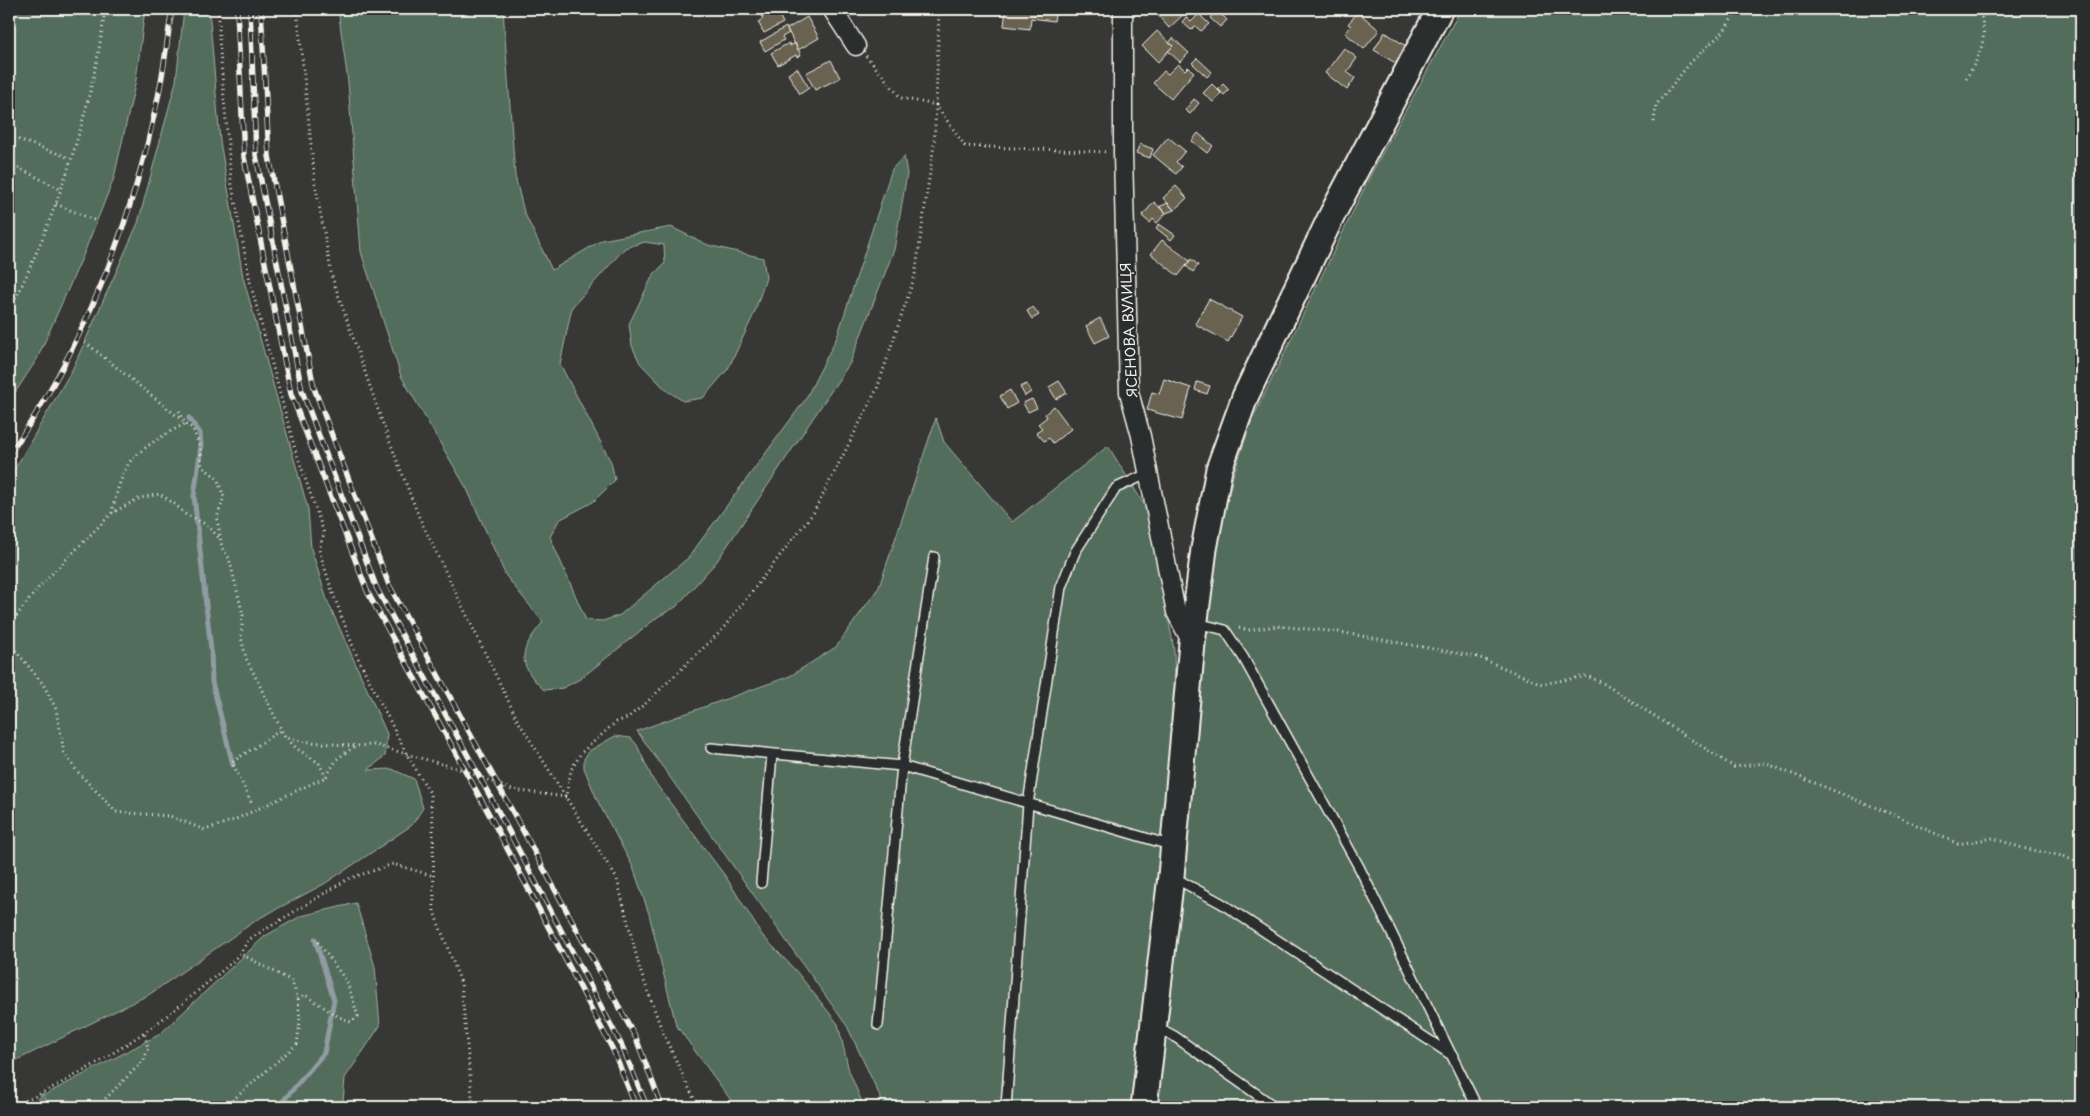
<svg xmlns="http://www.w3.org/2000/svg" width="2090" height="1116" font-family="'Playpen Sans',sans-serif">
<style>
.green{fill:#526d5d;stroke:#a3afa2}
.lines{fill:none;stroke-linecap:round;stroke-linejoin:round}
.stream{stroke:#919ca2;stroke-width:5}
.building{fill:#696251;stroke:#f4f1e8}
.lane-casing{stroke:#f4f1e8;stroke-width:12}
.street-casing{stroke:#f4f1e8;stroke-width:21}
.secondary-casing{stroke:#f4f1e8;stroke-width:29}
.path{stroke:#f4f1e8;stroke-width:3;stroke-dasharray:1 4;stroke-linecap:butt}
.lane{stroke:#2a2d2e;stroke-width:9}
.street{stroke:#2a2d2e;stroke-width:18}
.secondary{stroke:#2a2d2e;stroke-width:25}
.rail-casing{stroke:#f4f1e8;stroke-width:5.5}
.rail{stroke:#2a2d2e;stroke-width:4;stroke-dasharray:11;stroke-linecap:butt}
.labels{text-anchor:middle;stroke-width:4;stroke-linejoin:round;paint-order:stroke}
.street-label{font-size:14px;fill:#f4f1e8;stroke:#2a2d2e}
</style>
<rect width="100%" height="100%" fill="#373835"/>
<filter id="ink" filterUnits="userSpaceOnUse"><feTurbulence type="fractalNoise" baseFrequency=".02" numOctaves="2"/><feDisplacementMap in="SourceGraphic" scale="10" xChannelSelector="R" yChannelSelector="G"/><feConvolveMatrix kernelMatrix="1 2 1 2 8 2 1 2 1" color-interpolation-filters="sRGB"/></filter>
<g filter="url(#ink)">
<path class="green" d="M 9,9 L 145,9 L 136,80 L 114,178 L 82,258 L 37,359 L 9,402 Z
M 184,9 L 209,9 L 220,141 L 243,277 L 308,509 L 311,548 L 327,600 L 387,734 L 385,756 L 368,770 L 392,769 L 414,779 L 423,808 L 412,825 L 371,853 L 324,884 L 258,919 L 150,994 L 9,1064 L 9,479 L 73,368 L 138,223 L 176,81 Z
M 338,9 L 503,9 L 515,176 L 524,212 L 552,270 L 602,240 L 671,227 L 708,245 L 763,258 L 766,278 L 754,314 L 728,369 L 703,398 L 683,401 L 666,390 L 640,363 L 632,346 L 629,324 L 653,275 L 665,263 L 664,245 L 645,242 L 625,248 L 572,307 L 560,364 L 611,462 L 615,480 L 593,502 L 559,520 L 550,537 L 586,620 L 603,621 L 620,615 L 688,558 L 805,400 L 837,337 L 892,169 L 904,156 L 907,174 L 894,250 L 850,363 L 717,561 L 676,607 L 659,616 L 580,679 L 563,688 L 544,690 C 515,662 520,650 543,622 L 506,576 L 467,489 L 401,376 L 361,252 L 348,82 Z
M 1461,9 L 2081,9 L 2081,1107 L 1155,1107 L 1203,604 L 1233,476 L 1251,422 L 1372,172 Z
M 936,418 L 944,442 L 1012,522 L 1108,446 L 1150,514 L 1174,650 L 1176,709 L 1132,1107 L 885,1107 L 847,1026 L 637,731 L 790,676 L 836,647 L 879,587 Z
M 615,736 L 631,738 L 637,745 L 653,780 L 726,877 L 762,935 L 796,971 L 838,1024 L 849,1071 L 864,1107 L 736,1107 L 676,1025 L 649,914 L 633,867 L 598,802 L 584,768 L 584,759 L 589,751 Z
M 356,903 L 375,967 L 380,1026 L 345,1078 L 343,1102 L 346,1107 L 22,1107 L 160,1034 L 265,936 L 301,916 Z"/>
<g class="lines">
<path class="stream" d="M 189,418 L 200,433 L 201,446 L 194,496 L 211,650 L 212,682 L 233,765
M 284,1100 L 324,1053 L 334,1000 L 315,939"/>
</g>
<path class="building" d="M 776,9 L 783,23 L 764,33 L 758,22 L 763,19 L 761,16 Z
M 1006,9 L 1056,9 L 1054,21 L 1031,18 L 1030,29 L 1004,26 Z
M 1160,9 L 1181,9 L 1185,13 L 1169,28 L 1156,13 Z
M 1217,10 L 1227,20 L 1220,27 L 1210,18 Z
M 1358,12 L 1379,30 L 1364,49 L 1345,33 L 1351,26 L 1348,24 Z
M 1199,14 L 1209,24 L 1201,31 L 1195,26 L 1191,30 L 1182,22 L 1186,17 L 1191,22 Z
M 807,17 L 819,38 L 798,50 L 787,29 Z
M 786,27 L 789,33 L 782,37 L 784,40 L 765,51 L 760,42 Z
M 1157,31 L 1173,46 L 1158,62 L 1142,46 Z
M 1385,32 L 1407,47 L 1397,64 L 1374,50 Z
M 1173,38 L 1189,53 L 1180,62 L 1168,51 L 1173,46 L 1169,43 Z
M 789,43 L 790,46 L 795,43 L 801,55 L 797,57 L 796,55 L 778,65 L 771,53 Z
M 1344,48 L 1357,58 L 1347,72 L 1355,78 L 1347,90 L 1325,73 Z
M 1197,58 L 1212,72 L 1207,77 L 1192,63 Z
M 831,60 L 840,78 L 815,90 L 806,73 Z
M 1178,64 L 1185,70 L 1188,67 L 1194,72 L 1171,99 L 1153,83 L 1164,71 L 1168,74 Z
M 797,68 L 809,88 L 800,94 L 788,74 Z
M 1212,84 L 1221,93 L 1213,102 L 1203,93 Z
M 1223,84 L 1229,90 L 1224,95 L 1218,89 Z
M 1194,99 L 1199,103 L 1190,114 L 1185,110 Z
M 1198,133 L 1213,146 L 1207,153 L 1192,141 Z
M 1168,137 L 1185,151 L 1176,162 L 1182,167 L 1176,174 L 1153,155 Z
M 1140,144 L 1153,149 L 1150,158 L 1136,153 Z
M 1176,186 L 1187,198 L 1174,210 L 1163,198 Z
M 1154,202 L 1166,213 L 1157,223 L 1153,219 L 1150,223 L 1142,216 Z
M 1168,203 L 1174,210 L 1166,213 L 1159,207 Z
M 1159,224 L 1175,235 L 1171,240 L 1156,228 Z
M 1162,240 L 1190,261 L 1178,276 L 1151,254 Z
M 1191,259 L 1198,265 L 1193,272 L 1186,266 Z
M 1209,299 L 1242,317 L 1228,342 L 1195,324 Z
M 1033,307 L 1039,315 L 1032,319 L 1027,311 Z
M 1100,318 L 1109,336 L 1095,343 L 1086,326 Z
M 1164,379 L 1191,388 L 1182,420 L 1147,410 L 1152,392 L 1159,394 Z
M 1059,381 L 1067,393 L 1056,399 L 1049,387 Z
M 1197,382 L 1210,386 L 1207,394 L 1195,390 Z
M 1027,384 L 1031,392 L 1025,396 L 1020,387 Z
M 1010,390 L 1017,403 L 1007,409 L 1000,396 Z
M 1032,399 L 1037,408 L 1028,412 L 1023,403 Z
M 1054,406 L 1071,429 L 1053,443 L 1049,438 L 1044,441 L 1036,432 L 1042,428 L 1038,424 L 1047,417 L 1045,414 Z"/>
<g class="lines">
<g class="lane-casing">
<path id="lane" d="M 1197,623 L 1225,630 L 1243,657 L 1359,867 L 1477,1107
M 711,748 L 902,766 L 1173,846
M 1173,877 L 1221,903 L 1453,1056
M 761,883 L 772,754
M 878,1025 L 902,766 L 934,557
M 1157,1027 L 1174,1036 L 1275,1107
M 1006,1107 L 1028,804 L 1061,587 L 1075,552 L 1116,488 L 1147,474"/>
</g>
<g class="street-casing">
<path id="street" d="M 832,9 L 856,46
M 1123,9 L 1123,153 L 1129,392 L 1141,436 L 1176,612 L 1192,643"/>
</g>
<g class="secondary-casing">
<path id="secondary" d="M 1144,1107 L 1171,876 L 1192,643 L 1204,549 L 1219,469 L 1245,397 L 1282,319 L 1333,213 L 1440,9"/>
</g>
<path class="path" d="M 219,9 L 219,39 L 231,180 L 251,286 L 295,449 L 324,533 L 319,550 L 331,588 L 355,652 L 406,753 L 430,793 L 433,826 L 434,912 L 461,983 L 473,1107
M 297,9 L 315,182 L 332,277 L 384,427 L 419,517 L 517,719 L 617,879 L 640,970 L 663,1033 L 698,1107
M 866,56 L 901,98 L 936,105 L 939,9
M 1966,79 C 1981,53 1989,39 1979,9
M 1654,122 L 1656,105 L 1691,62 L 1724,31 L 1738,9
M 9,136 L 70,158
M 9,163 L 60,189
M 56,204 L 96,221
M 9,312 C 54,222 93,110 105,9
M 85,342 L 193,429 L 201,450 L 201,463 L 203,467 L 217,478 L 224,497 L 217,518 L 222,548 L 229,558 L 243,615 L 241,637 L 246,658 L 284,735 L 296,748 L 319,763 L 326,777
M 112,513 C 115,498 122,469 133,458 C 147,445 168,432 185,424 L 179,410
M 1239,628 L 1248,630 L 1277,626 L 1339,632 L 1478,657 L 1542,684 L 1587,676 L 1603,683 L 1734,767 L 1765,763 L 1899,817 L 1958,844 L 1993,838 L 2022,848 L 2063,856 L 2081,864
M 11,645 L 14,619 L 39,587 L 112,513 L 140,498 L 160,494 L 176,505 L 185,514 L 207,525 L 220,539
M 9,647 L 11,645 L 43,684 L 56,709 L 64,752 L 76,770 L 116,812 L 170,816 L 205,830 L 234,820 L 326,777 L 337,759 L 355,746 L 375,745 L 466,771 L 512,790 L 566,797 L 571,770 L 581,753 L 616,722 L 627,718 L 645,704 L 721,631 L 814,512 L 877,389 L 915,275 L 934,145 L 936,105 L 965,146 L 1108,152
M 284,736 L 300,741 L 355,746
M 251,802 L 232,762 L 281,730
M 298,999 L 305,995 L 337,1016 L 351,1022 L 358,1016 L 347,982 L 317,941
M 42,1094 L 49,1107
M 12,1107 C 82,1076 150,1033 207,983 C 223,970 239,959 248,940 L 348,879 L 393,864 L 434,876
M 100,1107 L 104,1100 L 144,1060 L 148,1048 L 144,1032
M 225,1107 L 297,1044 L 300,1021 L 298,999 L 292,981 L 241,954"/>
<use href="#lane" class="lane"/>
<use href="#street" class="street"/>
<use href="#secondary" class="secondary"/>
<g class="rail-casing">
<path id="rail" d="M 237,9 L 244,157 L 291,394 L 368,593 L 489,814 L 613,1050 L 636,1107
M 250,9 L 256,155 L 302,391 L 377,589 L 497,809 L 622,1046 L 647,1107
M 261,9 L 269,156 L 314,388 L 389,585 L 636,1038 L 662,1107
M 9,455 C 82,350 131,227 157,102 C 164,71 167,40 172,9"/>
</g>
<use href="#rail" class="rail"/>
</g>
</g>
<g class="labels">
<g class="street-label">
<text transform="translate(1129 330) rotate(-93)" y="5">ЯСЕНОВА ВУЛИЦЯ</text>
</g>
</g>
<rect width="2090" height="1116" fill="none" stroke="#2a2d2e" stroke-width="30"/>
<rect x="15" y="15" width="2060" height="1086" fill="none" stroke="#f4f1e8" stroke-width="2" filter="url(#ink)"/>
</svg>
